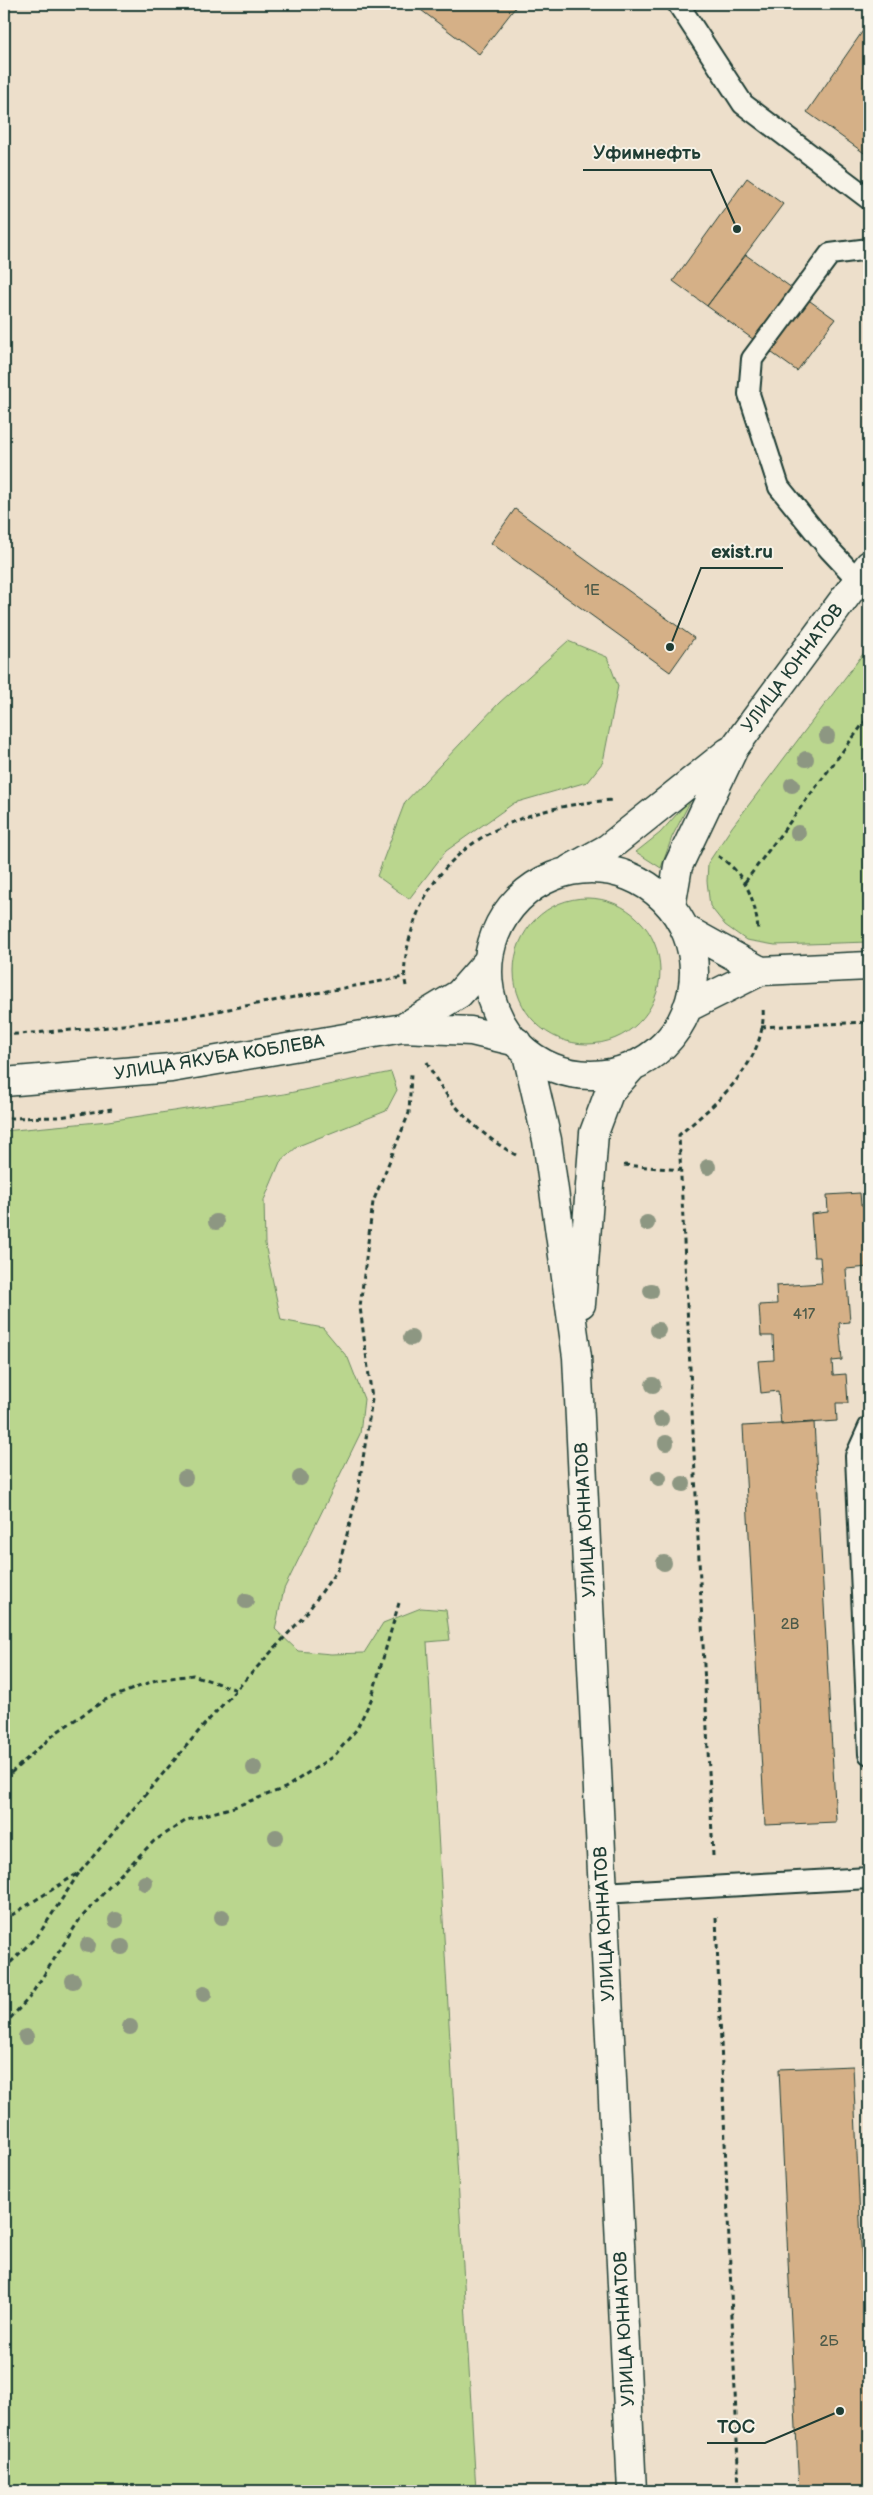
<svg xmlns="http://www.w3.org/2000/svg" width="873" height="2495" font-family="'Balsamiq Sans',sans-serif">
<style>
.green{fill:#bad68e;stroke:#6c8a61}
.building{fill:#d5b087;stroke:#1f3d34}
.lines{fill:none;stroke-linecap:round;stroke-linejoin:round}
.service-casing{stroke:#1f3d34;stroke-width:24}
.minor-casing{stroke:#1f3d34;stroke-width:31}
.secondary-casing{stroke:#1f3d34;stroke-width:31}
.path{stroke:#1f3d34;stroke-width:3;stroke-dasharray:5 4;stroke-linecap:butt}
.service{stroke:#f7f3e8;stroke-width:20}
.minor{stroke:#f7f3e8;stroke-width:28}
.secondary{stroke:#f7f3e8;stroke-width:28}
.tree{fill:#8d9782}
.labels{text-anchor:middle;stroke-width:4;stroke-linejoin:round;paint-order:stroke}
.number-label{font-size:15px;fill:#4c5a49}
.street-label{font-size:18px;fill:#1f3d34;stroke:#f7f3e8}
.leader{fill:none;stroke:#1f3d34;stroke-width:2}
.callout-dot{fill:#1f3d34;stroke:#f7f3e8;stroke-width:2}
.callout-label{font-size:19px;text-anchor:middle;font-weight:bold;fill:#1f3d34;stroke:#f7f3e8;stroke-width:4;stroke-linejoin:round;paint-order:stroke}
</style>
<rect width="100%" height="100%" fill="#eddfcb"/>
<filter id="ink" filterUnits="userSpaceOnUse"><feTurbulence type="fractalNoise" baseFrequency=".02" numOctaves="2"/><feDisplacementMap in="SourceGraphic" scale="10" xChannelSelector="R" yChannelSelector="G"/><feConvolveMatrix kernelMatrix="1 2 1 2 8 2 1 2 1" color-interpolation-filters="sRGB"/></filter>
<g filter="url(#ink)">
<path class="green" d="M 568,641 L 607,657 L 618,686 L 603,762 L 587,782 L 514,803 L 446,851 L 409,899 L 377,876 L 405,802 L 499,703 Z
M 869,646 L 869,942 L 775,945 L 746,940 L 725,925 L 710,906 L 707,881 L 708,863 L 732,827 Z
M 693,796 L 672,837 L 661,868 L 636,852 L 660,833 Z
M514 971a73 73 0 1 1 146 0a73 73 0 1 1-146 0Z
M 391,1072 L 397,1090 L 386,1111 L 298,1146 L 280,1162 L 264,1200 L 265,1244 L 281,1320 L 323,1328 L 348,1358 L 364,1399 L 360,1434 L 284,1589 L 275,1629 L 298,1651 L 331,1654 L 364,1653 L 383,1623 L 421,1608 L 446,1610 L 450,1640 L 427,1642 L 476,2491 L 4,2491 L 4,1131 L 108,1121 L 284,1094 Z"/>
<path class="building" d="M 413,4 L 518,4 L 479,54 Z
M 869,22 L 869,95 L 864,102 L 869,106 L 869,151 L 867,155 L 807,112 Z
M 747,178 L 783,204 L 707,306 L 673,281 Z
M 746,255 L 835,319 L 797,371 L 707,306 Z
M 515,509 L 694,638 L 670,672 L 491,543 Z
M 860,1193 L 861,1205 L 869,1205 L 869,1267 L 846,1269 L 850,1322 L 839,1323 L 842,1360 L 832,1361 L 833,1375 L 846,1374 L 848,1403 L 836,1403 L 837,1421 L 781,1425 L 778,1391 L 761,1393 L 758,1361 L 774,1360 L 773,1336 L 761,1336 L 759,1305 L 777,1304 L 776,1286 L 822,1283 L 820,1257 L 814,1257 L 811,1214 L 828,1212 L 827,1195 Z
M 814,1422 L 836,1822 L 765,1825 L 743,1426 Z
M 853,2066 L 869,2419 L 869,2491 L 799,2491 L 779,2069 Z"/>
<g class="lines">
<g class="service-casing">
<path id="service" d="M 678,4 L 743,104 L 869,199
M 858,580 L 829,549 L 779,487 L 749,394 L 752,359 L 830,254 L 869,249
M 869,1427 L 856,1456 L 869,1754
M 602,1893 L 869,1878"/>
</g>
<g class="minor-casing">
<path id="minor" d="M 403,1028 L 459,994 L 487,962
M 4,1082 L 171,1068 L 403,1028 L 471,1031 L 517,1042"/>
</g>
<g class="secondary-casing">
<path id="secondary" d="M488 972a103 103 0 1 1 206 0a103 103 0 1 1-206 0Z
M 570,869 L 608,848 L 728,752
M 671,907 L 678,866 L 734,748 L 869,565
M 687,930 L 761,971
M 687,1008 L 761,971 L 869,966
M 527,1054 L 547,1140 L 577,1357 L 632,2491
M 581,1304 L 594,1133 L 609,1093 L 634,1065"/>
</g>
<path class="path" d="M 718,856 C 745,873 756,900 758,931
M 745,882 L 869,716
M 406,986 C 402,968 407,947 412,930 C 438,838 527,806 613,800
M 761,1027 L 869,1022
M 4,1035 L 100,1028 L 185,1017 L 404,977
M 427,1062 C 445,1101 478,1134 516,1155
M 9,1118 L 59,1117 L 112,1109
M 624,1165 L 681,1170
M 4,1779 L 57,1732 L 105,1700 L 156,1680 L 193,1675 L 237,1690
M 713,1856 L 679,1135 C 717,1103 767,1062 763,1007
M 716,1917 L 739,2491
M 4,1920 L 80,1872 L 204,1725 L 306,1614 L 338,1569 L 358,1492 L 372,1399 L 360,1307 L 373,1202 L 409,1113 L 411,1074
M 4,1969 L 39,1934 L 79,1873
M 4,2025 L 29,1998 L 80,1919 L 119,1876 L 154,1841 L 187,1820 L 234,1807 L 285,1788 L 335,1755 L 356,1730 L 371,1700 L 399,1603"/>
<use href="#service" class="service"/>
<use href="#minor" class="minor"/>
<use href="#secondary" class="secondary"/>
</g>
<g class="tree">
<circle cx="827" cy="736" r="8"/>
<circle cx="806" cy="759" r="8"/>
<circle cx="792" cy="785" r="8"/>
<circle cx="798" cy="833" r="8"/>
<circle cx="708" cy="1167" r="8"/>
<circle cx="216" cy="1222" r="8"/>
<circle cx="647" cy="1223" r="8"/>
<circle cx="651" cy="1291" r="8"/>
<circle cx="658" cy="1330" r="8"/>
<circle cx="411" cy="1338" r="8"/>
<circle cx="653" cy="1385" r="8"/>
<circle cx="661" cy="1419" r="8"/>
<circle cx="666" cy="1443" r="8"/>
<circle cx="185" cy="1478" r="8"/>
<circle cx="300" cy="1478" r="8"/>
<circle cx="659" cy="1478" r="8"/>
<circle cx="683" cy="1484" r="8"/>
<circle cx="664" cy="1563" r="8"/>
<circle cx="246" cy="1601" r="8"/>
<circle cx="254" cy="1768" r="8"/>
<circle cx="276" cy="1837" r="8"/>
<circle cx="145" cy="1883" r="8"/>
<circle cx="222" cy="1917" r="8"/>
<circle cx="116" cy="1920" r="8"/>
<circle cx="88" cy="1945" r="8"/>
<circle cx="122" cy="1947" r="8"/>
<circle cx="73" cy="1981" r="8"/>
<circle cx="204" cy="1994" r="8"/>
<circle cx="130" cy="2027" r="8"/>
<circle cx="26" cy="2037" r="8"/>
</g>
</g>
<g class="labels">
<g class="number-label">
<text x="592" y="595">1Е</text>
<text x="804" y="1319">417</text>
<text x="790" y="1629">2В</text>
<text x="829" y="2346">2Б</text>
</g>
<g class="street-label">
<text transform="translate(792 668) rotate(-53)" y="6">УЛИЦА ЮННАТОВ</text>
<text transform="translate(219 1057) rotate(-9)" y="6">УЛИЦА ЯКУБА КОБЛЕВА</text>
<text transform="translate(585 1520) rotate(-93)" y="6">УЛИЦА ЮННАТОВ</text>
<text transform="translate(604 1924) rotate(-93)" y="6">УЛИЦА ЮННАТОВ</text>
<text transform="translate(624 2329) rotate(-93)" y="6">УЛИЦА ЮННАТОВ</text>
</g>
</g>
<path class="leader" d="M737 229L711 170H583M670 647L701 568H783M840 2411L765 2443H707"/>
<g class="callout-dot">
<circle cx="737" cy="229" r="5"/>
<circle cx="670" cy="647" r="5"/>
<circle cx="840" cy="2411" r="5"/>
</g>
<g class="callout-label">
<text x="647" y="159">Уфимнефть</text>
<text x="742" y="558">exist.ru</text>
<text x="736" y="2433">ТОС</text>
</g>
<rect width="873" height="2495" fill="none" stroke="#f7f3e8" stroke-width="20"/>
<rect x="10" y="10" width="853" height="2475" fill="none" stroke="#1f3d34" stroke-width="2" filter="url(#ink)"/>
</svg>
